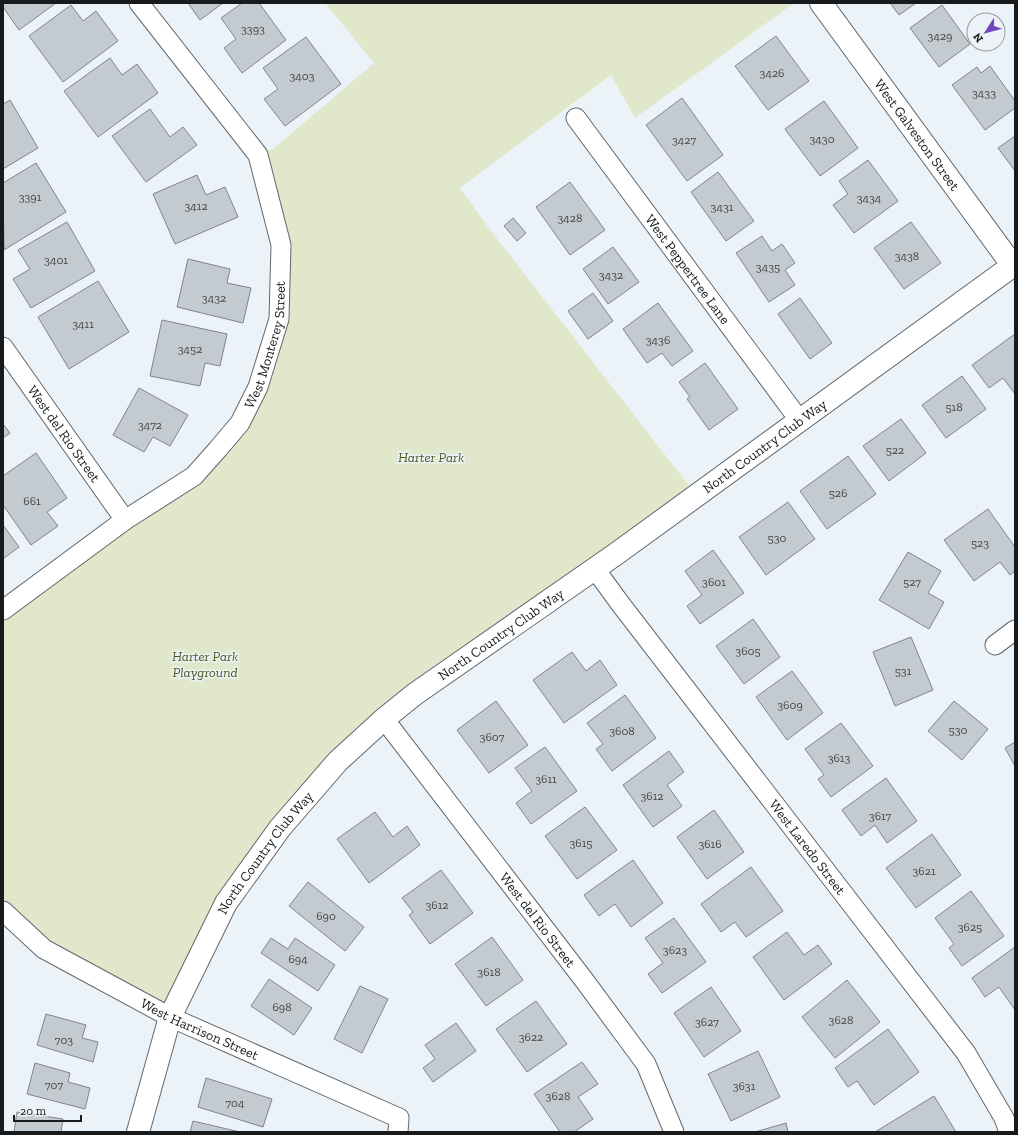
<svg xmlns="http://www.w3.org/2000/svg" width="1018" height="1135" font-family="'Zilla Slab',serif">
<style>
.green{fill:#e0e7ca}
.building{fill:#c4cbd0;stroke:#7f858a}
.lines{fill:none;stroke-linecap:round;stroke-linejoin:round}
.street-casing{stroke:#62676c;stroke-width:21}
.secondary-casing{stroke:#62676c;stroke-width:24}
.street{stroke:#fff;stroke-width:19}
.secondary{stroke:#fff;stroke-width:22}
.labels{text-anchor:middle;stroke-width:3;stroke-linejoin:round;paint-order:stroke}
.number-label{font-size:12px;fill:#434649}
.street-label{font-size:14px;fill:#181a1c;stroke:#ecf3f8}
.park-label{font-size:14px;font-style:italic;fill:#4e581d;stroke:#ecf3f8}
</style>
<rect width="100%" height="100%" fill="#ecf3f8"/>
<path class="green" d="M 325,3 L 792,3 L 793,4 L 635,118 L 611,75 L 460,188 L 488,227 L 697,496 L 415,694 L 280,828 L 170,1017 L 44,949 L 3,911 L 3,610 L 194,476 L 258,387 L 280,281 L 258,155 L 273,149 L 374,63 Z"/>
<path class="building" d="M 3,3 L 56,3 L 19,30 L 3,7 Z
M 188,3 L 223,3 L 200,20 Z
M 242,3 L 259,3 L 286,40 L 242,73 L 224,48 L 236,39 L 221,18 Z
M 890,3 L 916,3 L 899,15 Z
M 71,5 L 83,21 L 96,11 L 118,41 L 63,82 L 29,36 Z
M 942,5 L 970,44 L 939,67 L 910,28 Z
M 776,36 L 809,81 L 768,110 L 735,66 Z
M 306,37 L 341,84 L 285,126 L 264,99 L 278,89 L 263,68 Z
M 110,58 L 122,75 L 137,64 L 158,93 L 98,137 L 64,91 Z
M 990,66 L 1015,101 L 1015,108 L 985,130 L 952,85 L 977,67 L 981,73 Z
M 682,98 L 723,155 L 687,181 L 646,125 Z
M 10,100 L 38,148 L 3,169 L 3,104 Z
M 824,101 L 858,148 L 820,176 L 785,129 Z
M 150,109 L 170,137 L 183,127 L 197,145 L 146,182 L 112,136 Z
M 1015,136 L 1015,171 L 998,148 Z
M 868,160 L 898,201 L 854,233 L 833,205 L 848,194 L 839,181 Z
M 36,163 L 66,212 L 4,250 L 3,183 Z
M 718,172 L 754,221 L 726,241 L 691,192 Z
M 197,175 L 206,195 L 225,187 L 238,217 L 175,244 L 153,194 Z
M 570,182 L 605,230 L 570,255 L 536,207 Z
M 513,218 L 526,233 L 517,241 L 504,226 Z
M 67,222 L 95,271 L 31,308 L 13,279 L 30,269 L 18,250 Z
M 911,222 L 941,263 L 904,289 L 874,248 Z
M 762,236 L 772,251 L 782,244 L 795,263 L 785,270 L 795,285 L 769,302 L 736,253 Z
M 613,247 L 639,282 L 608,304 L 583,269 Z
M 188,259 L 230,269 L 227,283 L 251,288 L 243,323 L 177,307 Z
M 98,281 L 129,332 L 69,369 L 38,317 Z
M 593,293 L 613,321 L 588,339 L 568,311 Z
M 800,298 L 832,343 L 810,359 L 778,314 Z
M 658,303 L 693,351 L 672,366 L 662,353 L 647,363 L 623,329 Z
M 162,320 L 227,334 L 220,366 L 205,363 L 200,386 L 150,376 Z
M 1015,334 L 1015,394 L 1003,378 L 989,388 L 972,365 Z
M 705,363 L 738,409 L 709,430 L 687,399 L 690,397 L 679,382 Z
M 962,376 L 986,409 L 946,438 L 922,405 Z
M 139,388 L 188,415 L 170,446 L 153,437 L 144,452 L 113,435 Z
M 901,419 L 926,453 L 889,481 L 863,446 Z
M 3,424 L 10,433 L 3,438 Z
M 36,453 L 67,498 L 47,512 L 58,526 L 31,545 L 3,505 L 3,476 Z
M 848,456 L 876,494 L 827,529 L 800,491 Z
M 788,502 L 815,539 L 766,575 L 739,537 Z
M 988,509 L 1015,547 L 1015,571 L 1010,575 L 1000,562 L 974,581 L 944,540 Z
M 3,525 L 19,547 L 3,559 Z
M 713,550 L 744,593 L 700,624 L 687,606 L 702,595 L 685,571 Z
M 908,552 L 941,571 L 928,593 L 944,602 L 929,629 L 879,600 Z
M 753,619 L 780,657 L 744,684 L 716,646 Z
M 911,637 L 933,690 L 895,706 L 873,652 Z
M 572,652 L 586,671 L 600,660 L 617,685 L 564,723 L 533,680 Z
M 792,671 L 823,713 L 787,740 L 756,697 Z
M 625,695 L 656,738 L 612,771 L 596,749 L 603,744 L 587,723 Z
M 496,701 L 528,745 L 489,773 L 457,730 Z
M 954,701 L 988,729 L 962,760 L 928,731 Z
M 841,723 L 873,766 L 831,797 L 818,779 L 824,775 L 805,749 Z
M 1015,742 L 1015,766 L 1005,748 Z
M 545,747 L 577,791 L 531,824 L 516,803 L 532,791 L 515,768 Z
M 669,751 L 684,772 L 667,785 L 682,806 L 653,827 L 623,785 Z
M 886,778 L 917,821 L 887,843 L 875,825 L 861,836 L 842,810 Z
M 585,807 L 617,850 L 577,879 L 545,836 Z
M 714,810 L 744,852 L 707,879 L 677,837 Z
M 375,812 L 393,837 L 407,826 L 420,845 L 369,883 L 337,839 Z
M 932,834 L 961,875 L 916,908 L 886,868 Z
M 633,860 L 663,903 L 631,927 L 615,904 L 599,916 L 584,895 Z
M 751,867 L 783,911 L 746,937 L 735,922 L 721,932 L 701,904 Z
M 441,870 L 473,913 L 430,944 L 409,915 L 413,912 L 402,898 Z
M 308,882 L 364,927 L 345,951 L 289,906 Z
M 971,891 L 1004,936 L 962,966 L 949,948 L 954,944 L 935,918 Z
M 674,918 L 706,962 L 662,993 L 648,974 L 663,963 L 645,938 Z
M 787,932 L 804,955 L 818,945 L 832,964 L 784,1000 L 753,957 Z
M 492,937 L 523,980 L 486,1006 L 455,964 Z
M 271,938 L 288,949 L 295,938 L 335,965 L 318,991 L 261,953 Z
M 1015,947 L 1015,1010 L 999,987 L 985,997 L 972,978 Z
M 269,979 L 312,1008 L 294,1035 L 251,1006 Z
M 847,980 L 880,1022 L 835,1058 L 802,1017 Z
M 360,986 L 388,999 L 362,1053 L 334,1039 Z
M 711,987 L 741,1031 L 704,1057 L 674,1013 Z
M 536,1001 L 567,1044 L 527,1072 L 496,1029 Z
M 46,1014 L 86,1025 L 82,1038 L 98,1042 L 93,1062 L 37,1045 Z
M 456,1023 L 476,1051 L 433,1082 L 423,1068 L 435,1059 L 425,1045 Z
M 888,1029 L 919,1072 L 874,1105 L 857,1081 L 848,1087 L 835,1068 Z
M 758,1051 L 780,1097 L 731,1121 L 708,1074 Z
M 582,1062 L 598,1084 L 578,1097 L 593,1119 L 574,1132 L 560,1132 L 534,1094 Z
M 35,1063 L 70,1073 L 68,1082 L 90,1088 L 85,1109 L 27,1094 Z
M 206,1078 L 272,1099 L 263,1127 L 198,1107 Z
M 934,1096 L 956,1132 L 875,1132 Z
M 17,1112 L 63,1119 L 61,1132 L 14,1132 Z
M 193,1121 L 240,1132 L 190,1132 Z
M 786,1123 L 788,1132 L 755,1132 Z"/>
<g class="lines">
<g class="street-casing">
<g id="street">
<path id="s1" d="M 576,118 L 800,421"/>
<path id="s2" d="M 3,347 L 125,520"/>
<path id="s3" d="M 595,569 L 619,602 L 966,1053 L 1004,1118 L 1009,1132"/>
<path id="s4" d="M 3,610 L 125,520 L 194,476 L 218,449 L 240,423 L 258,387 L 279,319 L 281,245 L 258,155 L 139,3"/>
<path d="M 995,645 L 1015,630"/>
<path id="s5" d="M 384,719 L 584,980 L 646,1064 L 674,1132"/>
<path id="s6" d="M 3,911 L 44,949 L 170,1017 L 399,1118 L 398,1132"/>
</g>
</g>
<g class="secondary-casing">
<g id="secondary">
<path id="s7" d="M 821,3 L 1013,266"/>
<path id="s8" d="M 138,1132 L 170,1017 L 226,903 L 280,828 L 338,761 L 384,719 L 415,694 L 616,554 L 1015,264"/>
</g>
</g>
<use href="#street" class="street"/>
<use href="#secondary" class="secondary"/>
</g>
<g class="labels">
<g class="number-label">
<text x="253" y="33">3393</text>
<text x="940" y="40">3429</text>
<text x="772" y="77">3426</text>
<text x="302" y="80">3403</text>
<text x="984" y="97">3433</text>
<text x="822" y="143">3430</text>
<text x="684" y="144">3427</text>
<text x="30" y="201">3391</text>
<text x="869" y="202">3434</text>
<text x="196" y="210">3412</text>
<text x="722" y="211">3431</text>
<text x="570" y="222">3428</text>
<text x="907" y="260">3438</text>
<text x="56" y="264">3401</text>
<text x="768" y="271">3435</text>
<text x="611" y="279">3432</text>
<text x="214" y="302">3432</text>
<text x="83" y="328">3411</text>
<text x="658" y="344">3436</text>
<text x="190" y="353">3452</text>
<text x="954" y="411">518</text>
<text x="150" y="429">3472</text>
<text x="895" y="454">522</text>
<text x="838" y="497">526</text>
<text x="32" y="505">661</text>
<text x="777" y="542">530</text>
<text x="980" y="547">523</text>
<text x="714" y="586">3601</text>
<text x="912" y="586">527</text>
<text x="748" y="655">3605</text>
<text x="903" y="675">531</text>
<text x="790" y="709">3609</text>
<text x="958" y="734">530</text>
<text x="622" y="735">3608</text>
<text x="492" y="741">3607</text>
<text x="839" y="762">3613</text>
<text x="546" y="783">3611</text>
<text x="652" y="800">3612</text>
<text x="880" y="820">3617</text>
<text x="581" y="847">3615</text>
<text x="710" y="848">3616</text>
<text x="924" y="875">3621</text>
<text x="437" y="909">3612</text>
<text x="326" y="920">690</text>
<text x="970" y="931">3625</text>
<text x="675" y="954">3623</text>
<text x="298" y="963">694</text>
<text x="489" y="976">3618</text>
<text x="282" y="1011">698</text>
<text x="841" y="1024">3628</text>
<text x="707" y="1026">3627</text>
<text x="531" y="1041">3622</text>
<text x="64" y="1044">703</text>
<text x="54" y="1089">707</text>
<text x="744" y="1090">3631</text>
<text x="558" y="1100">3628</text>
<text x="235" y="1107">704</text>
</g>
<g class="street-label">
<text dy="5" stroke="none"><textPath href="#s7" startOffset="163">West Galveston Street</textPath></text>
<text dy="5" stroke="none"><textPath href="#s1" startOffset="188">West Peppertree Lane</textPath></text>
<text dy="5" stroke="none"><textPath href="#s4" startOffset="387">West Monterey Street</textPath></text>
<text dy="5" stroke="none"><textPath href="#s2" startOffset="106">West del Rio Street</textPath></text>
<text dy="5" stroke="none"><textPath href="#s8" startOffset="958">North Country Club Way</textPath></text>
<text dy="5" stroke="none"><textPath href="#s8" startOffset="634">North Country Club Way</textPath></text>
<text dy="5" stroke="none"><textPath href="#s3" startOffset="350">West Laredo Street</textPath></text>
<text dy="5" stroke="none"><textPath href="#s8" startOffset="310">North Country Club Way</textPath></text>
<text dy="5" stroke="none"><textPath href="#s5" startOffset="253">West del Rio Street</textPath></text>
<text dy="5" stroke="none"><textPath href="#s6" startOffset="231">West Harrison Street</textPath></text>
</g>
<g class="park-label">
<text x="431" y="462">Harter Park</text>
<text x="205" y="661">Harter Park<tspan x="205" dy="16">Playground</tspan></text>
</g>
</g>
<rect width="1018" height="1135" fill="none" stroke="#181a1c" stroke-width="8"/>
<g transform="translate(986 32) rotate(234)"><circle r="19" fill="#ecf3f8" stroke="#979ca0"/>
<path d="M0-3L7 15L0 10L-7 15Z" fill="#7045bd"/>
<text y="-6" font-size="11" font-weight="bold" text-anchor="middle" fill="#181a1c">N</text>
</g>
<path d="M14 1115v6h67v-6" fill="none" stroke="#181a1c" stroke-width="2"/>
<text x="20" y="1115" font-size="12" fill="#181a1c" stroke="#ecf3f8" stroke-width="3" paint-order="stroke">20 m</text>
</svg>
